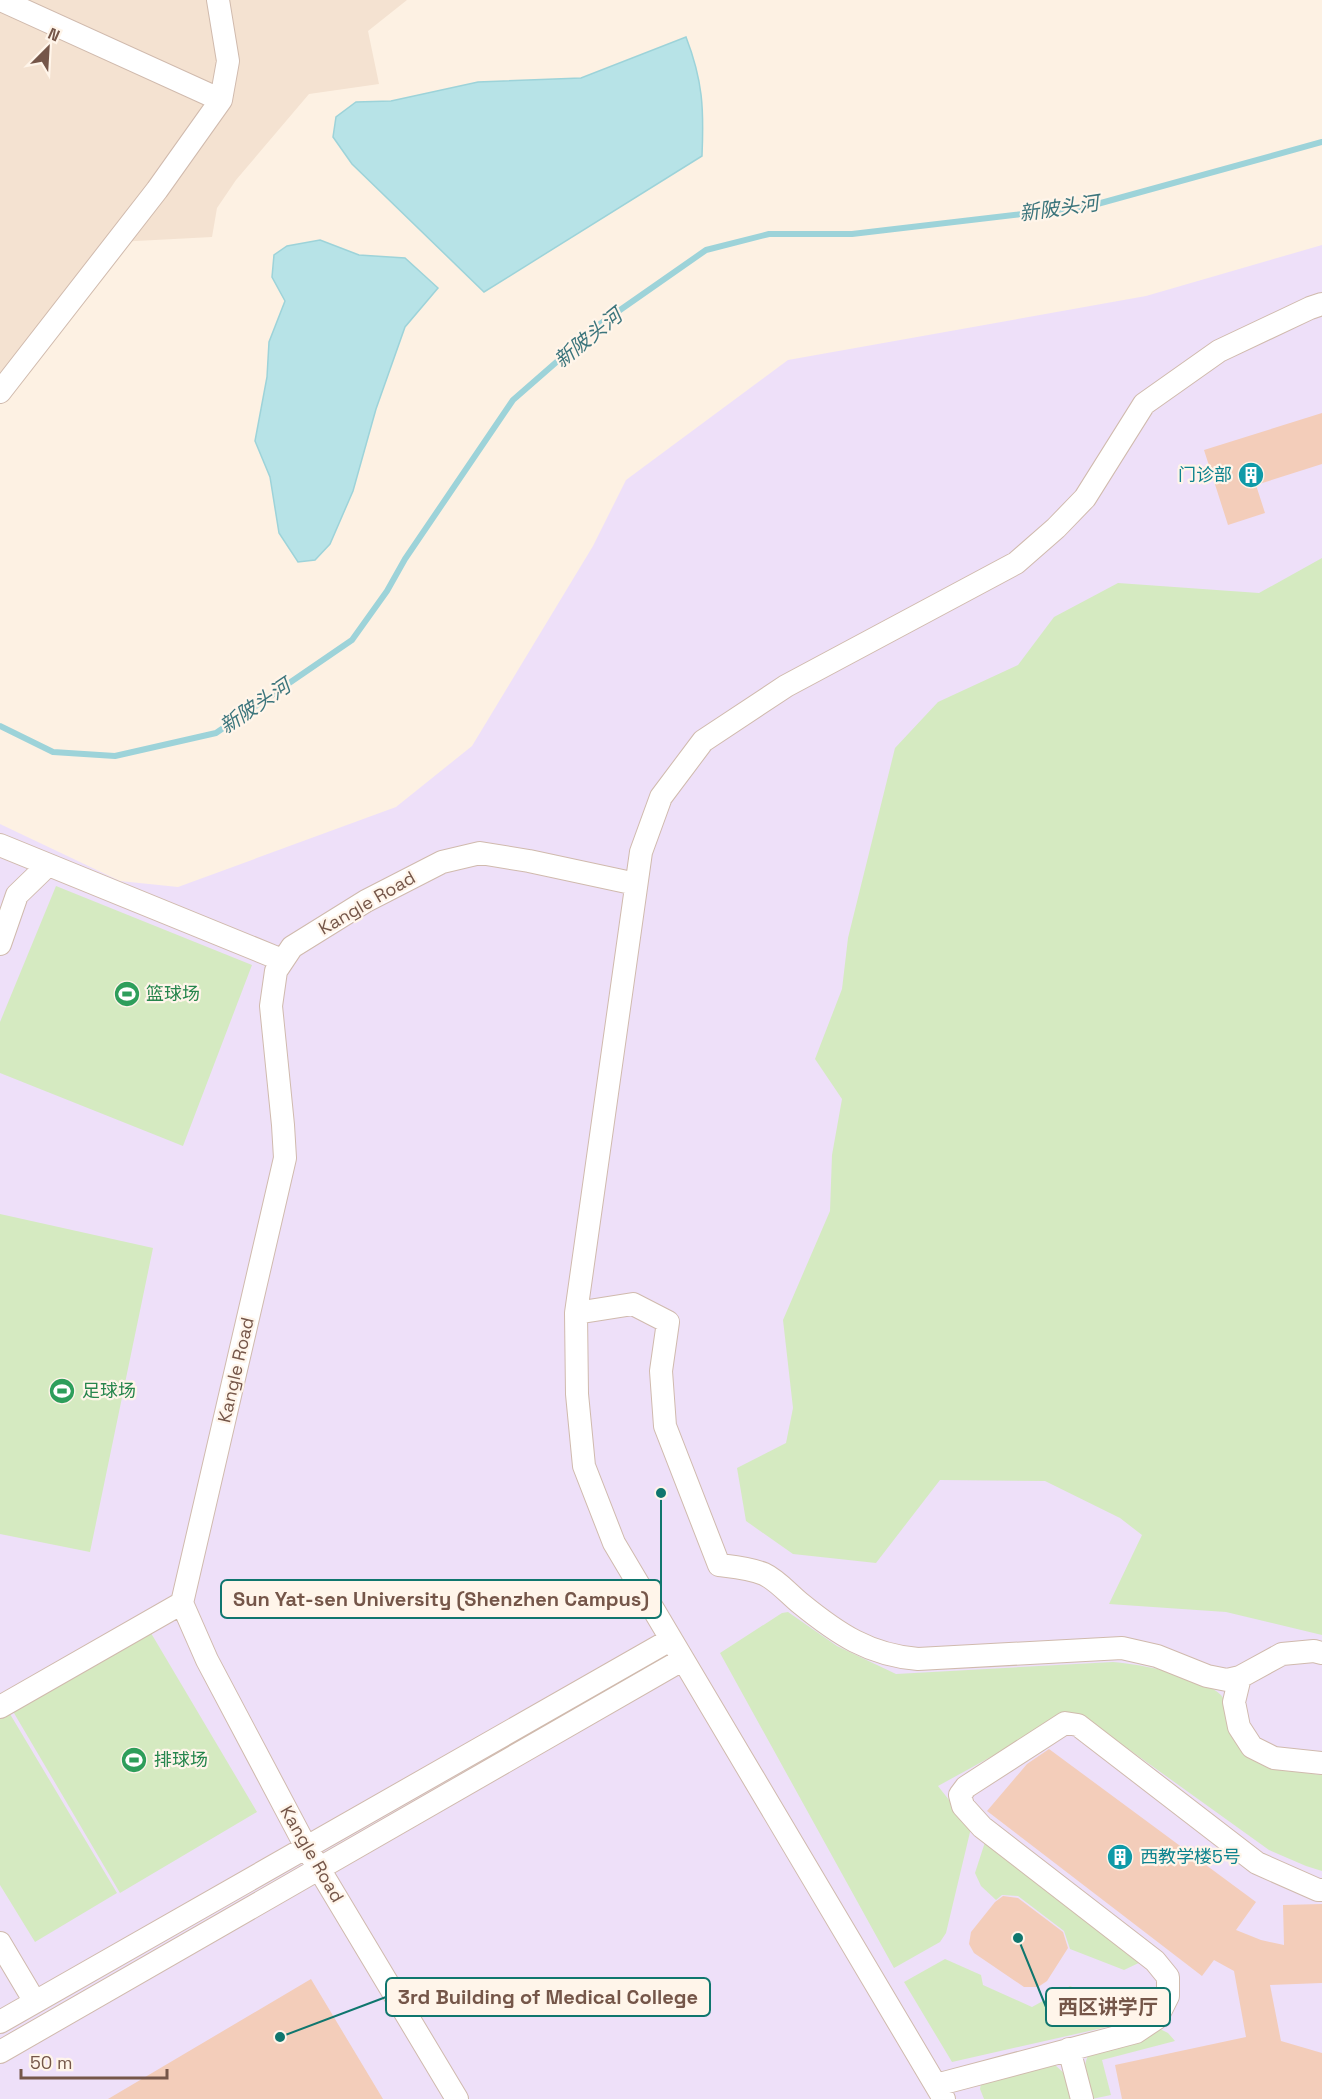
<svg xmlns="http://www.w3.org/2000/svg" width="1322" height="2099" font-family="'Space Grotesk','Noto Sans SC',sans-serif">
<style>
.residential{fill:#f4e2d1}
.education{fill:#eee0f9}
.green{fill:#d5eac1}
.water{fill:#b7e3e7;stroke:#9dd3d9;stroke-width:1.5}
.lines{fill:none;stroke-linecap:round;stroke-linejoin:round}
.stream{stroke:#9dd3d9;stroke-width:6}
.building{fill:#f3cdba}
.minor-casing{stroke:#d0baad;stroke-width:24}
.minor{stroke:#fff;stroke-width:22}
.labels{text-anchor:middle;stroke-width:4.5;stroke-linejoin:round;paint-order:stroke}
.culture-label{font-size:18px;fill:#0d838f;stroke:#fff5ea;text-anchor:end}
.street-label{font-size:18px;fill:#755649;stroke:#fff5ea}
.leisure-label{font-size:18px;fill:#27864d;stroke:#fff5ea;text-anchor:start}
.water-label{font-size:20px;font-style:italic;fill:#3c757c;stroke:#fff5ea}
.leader{fill:none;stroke:#0f766e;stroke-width:2}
.callout-dot{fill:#0f766e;stroke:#fff5ea;stroke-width:2}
.callout{fill:#fff5ea;stroke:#0f766e;stroke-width:2}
.callout-label{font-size:20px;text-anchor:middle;font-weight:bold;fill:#755649}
</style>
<rect width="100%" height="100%" fill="#fdf1e3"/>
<path class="residential" d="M 0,0 L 407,0 L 368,31 L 379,84 L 309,94 L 236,180 L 217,208 L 212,237 L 117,242 L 0,392 Z"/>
<path class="education" d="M 1322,245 L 1322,2099 L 0,2099 L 0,824 L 120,881 L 178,887 L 396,807 L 472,746 L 593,546 L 626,480 L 788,360 L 1146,296 Z"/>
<path class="green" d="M 1322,558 L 1322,1635 L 1226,1612 L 1109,1604 L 1142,1535 L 1120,1518 L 1045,1481 L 940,1480 L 876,1563 L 793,1554 L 746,1521 L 737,1468 L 786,1443 L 793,1408 L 783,1320 L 830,1211 L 832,1155 L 842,1099 L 815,1059 L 842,989 L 848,938 L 895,748 L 938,702 L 1018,665 L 1054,617 L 1118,583 L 1259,593 Z
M 56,886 L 252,965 L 183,1146 L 0,1073 L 0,1022 Z
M 0,1214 L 153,1248 L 90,1552 L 0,1534 Z
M 788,1612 L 837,1646 L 896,1674 L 1113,1662 C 1140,1664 1202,1676 1221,1695 C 1228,1703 1224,1712 1226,1721 C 1238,1767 1282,1770 1322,1775 L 1322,1871 L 1306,1866 L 1269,1850 L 1081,1715 L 1069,1714 L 938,1786 L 971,1828 L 946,1933 L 940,1942 L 894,1968 L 720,1653 L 782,1613 Z
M 148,1628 L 257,1812 L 120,1893 L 11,1708 Z
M 7,1709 L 117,1893 L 35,1942 L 0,1885 L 0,1713 Z
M 986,1839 L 1145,1960 L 1124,1970 L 1070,1949 L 1064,1931 L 1018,1896 L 1002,1895 L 996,1900 L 981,1886 L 975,1873 Z
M 945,1959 L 981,1975 L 983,1985 L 1032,2007 L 1070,1986 L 1127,2010 L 1131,2013 L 1129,2022 L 952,2062 L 904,1982 Z
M 1160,2029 L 1168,2033 L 1175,2041 L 1102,2060 L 1111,2095 L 1092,2099 C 1087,2082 1080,2068 1090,2052 Z
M 1055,2065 L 1065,2074 L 1071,2099 L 984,2099 L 980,2089 L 981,2084 Z"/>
<path class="water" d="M 686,37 C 703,81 704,109 702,156 L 484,292 L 352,164 L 333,137 L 336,117 L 356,102 L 391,101 L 478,82 L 581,78 Z
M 320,240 L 359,255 L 405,258 L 438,288 L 405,327 L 376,409 L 353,491 L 330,544 L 315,560 L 298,562 L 279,533 L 270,477 L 255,441 L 267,377 L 269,342 L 285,301 L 272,277 L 274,255 L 287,246 Z"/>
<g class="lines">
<path class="stream" d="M 0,726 L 53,752 L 115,756 L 216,733 L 352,640 L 387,591 L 405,559 L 513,400 L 600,324 L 706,250 L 769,234 L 852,234 L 1090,206 L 1322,142"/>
</g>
<path class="building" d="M 1322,413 L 1322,464 L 1256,485 L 1265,513 L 1228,525 L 1204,450 Z
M 1049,1749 L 1256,1902 L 1236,1930 L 1261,1940 L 1284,1945 L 1283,1905 L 1322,1904 L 1322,1983 L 1270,1985 L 1281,2041 L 1322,2053 L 1322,2099 L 1122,2099 L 1115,2065 L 1246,2037 L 1234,1971 L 1214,1960 L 1202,1976 L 987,1811 L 1027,1764 Z
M 1003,1896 L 1018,1898 L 1063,1932 L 1068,1948 L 1047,1981 L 1038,1987 L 1024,1987 L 974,1953 L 969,1944 L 971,1932 L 995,1902 Z
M 311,1979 L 383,2099 L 108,2099 Z"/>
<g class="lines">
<g class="minor-casing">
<path id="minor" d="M 1,0 L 221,100
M 0,392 L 157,190 L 221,100 L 228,61 L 218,0
M 0,845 L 282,960
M 0,944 L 17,895 L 48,865
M 576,1313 L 633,1304 L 668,1322 L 661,1371 L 665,1426 L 719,1565 C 735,1567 749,1568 764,1574 C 777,1580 789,1594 800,1603 C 838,1634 869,1655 918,1659 L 1122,1648 L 1157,1656 L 1207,1676 L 1227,1680 L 1240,1677 L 1282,1654 L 1314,1651 L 1322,1653
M 1240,1677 L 1234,1702 L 1239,1727 L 1252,1747 L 1274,1758 L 1322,1763
M 0,1707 L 182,1603
M 0,1943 L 35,2002
M 0,2022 L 670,1640
M 1069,2049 L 1082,2099
M 0,2052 L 682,1660
M 936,2085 L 1136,2032 L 1157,2018 L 1168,1996 L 1168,1977 L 1155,1961 L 982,1827 L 963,1806 L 960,1795 L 966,1787 L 1065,1723 L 1078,1725 L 1257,1863 L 1318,1890 L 1322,1890
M 457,2099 L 306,1847 L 207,1660 L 182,1603 L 285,1158 L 283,1125 L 271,1006 L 276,971 L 292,947 L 366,901 L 442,862 L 480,853 L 529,861 L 636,884
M 944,2099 L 614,1543 L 584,1466 L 577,1394 L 576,1313 L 641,852 L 661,797 L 703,741 L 786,686 L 1016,563 L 1056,528 L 1085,498 L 1144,404 L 1219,351 L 1310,308 L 1322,304"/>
</g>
<use href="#minor" class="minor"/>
</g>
<defs>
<g id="building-disc" transform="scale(1.35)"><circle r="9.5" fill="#0f9aa8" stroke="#fff5ea"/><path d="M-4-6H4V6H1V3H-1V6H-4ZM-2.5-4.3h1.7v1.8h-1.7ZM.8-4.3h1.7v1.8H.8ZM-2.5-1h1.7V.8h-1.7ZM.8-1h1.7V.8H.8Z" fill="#fff"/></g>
<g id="stadium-disc" transform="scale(1.35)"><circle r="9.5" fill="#2e9e5b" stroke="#fff5ea"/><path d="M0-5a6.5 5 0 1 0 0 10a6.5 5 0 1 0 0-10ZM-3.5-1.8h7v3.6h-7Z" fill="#fff"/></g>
</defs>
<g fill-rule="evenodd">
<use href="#building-disc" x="1251" y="475"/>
<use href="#stadium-disc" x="127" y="994"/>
<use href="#stadium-disc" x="62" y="1391"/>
<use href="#stadium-disc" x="134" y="1760"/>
<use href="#building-disc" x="1120" y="1857"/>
</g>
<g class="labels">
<g class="culture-label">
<text x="1232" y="481">门诊部</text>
<text x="1140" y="1863" text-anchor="start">西教学楼5号</text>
</g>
<g class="street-label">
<text transform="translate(367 903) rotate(-30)" y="6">Kangle Road</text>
<text transform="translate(236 1370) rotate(-77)" y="6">Kangle Road</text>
<text transform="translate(312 1854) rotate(60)" y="6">Kangle Road</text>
</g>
<g class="leisure-label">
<text x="146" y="1000">篮球场</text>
<text x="82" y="1397">足球场</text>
<text x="154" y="1766">排球场</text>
</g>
<g class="water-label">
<text transform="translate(1059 208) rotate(-8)" y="7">新陂头河</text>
<text transform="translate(588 338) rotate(-39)" y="7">新陂头河</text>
<text transform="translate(255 706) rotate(-34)" y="7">新陂头河</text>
</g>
</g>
<path class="leader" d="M661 1493L661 1599M280 2037L386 1997M1018 1938L1046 2007"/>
<g class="callout-dot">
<circle cx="661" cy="1493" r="6"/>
<circle cx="280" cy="2037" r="6"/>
<circle cx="1018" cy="1938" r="6"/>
</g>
<g class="callout">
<rect x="221" y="1580" width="440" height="38" rx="6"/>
<rect x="386" y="1978" width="324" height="38" rx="6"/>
<rect x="1046" y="1988" width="124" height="38" rx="6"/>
</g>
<g class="callout-label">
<text x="441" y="1606">Sun Yat-sen University (Shenzhen Campus)</text>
<text x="548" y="2004">3rd Building of Medical College</text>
<text x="1108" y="2014">西区讲学厅</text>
</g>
<g transform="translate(48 48) rotate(24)" stroke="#fff5ea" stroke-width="4.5" paint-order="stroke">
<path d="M0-4.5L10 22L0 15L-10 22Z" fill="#755649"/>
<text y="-9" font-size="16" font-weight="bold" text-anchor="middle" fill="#755649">N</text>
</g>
<path d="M21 2069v9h146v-9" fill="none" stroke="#755649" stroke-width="3"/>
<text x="30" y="2069" font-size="18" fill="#755649" stroke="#fff5ea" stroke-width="4.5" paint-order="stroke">50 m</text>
</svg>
